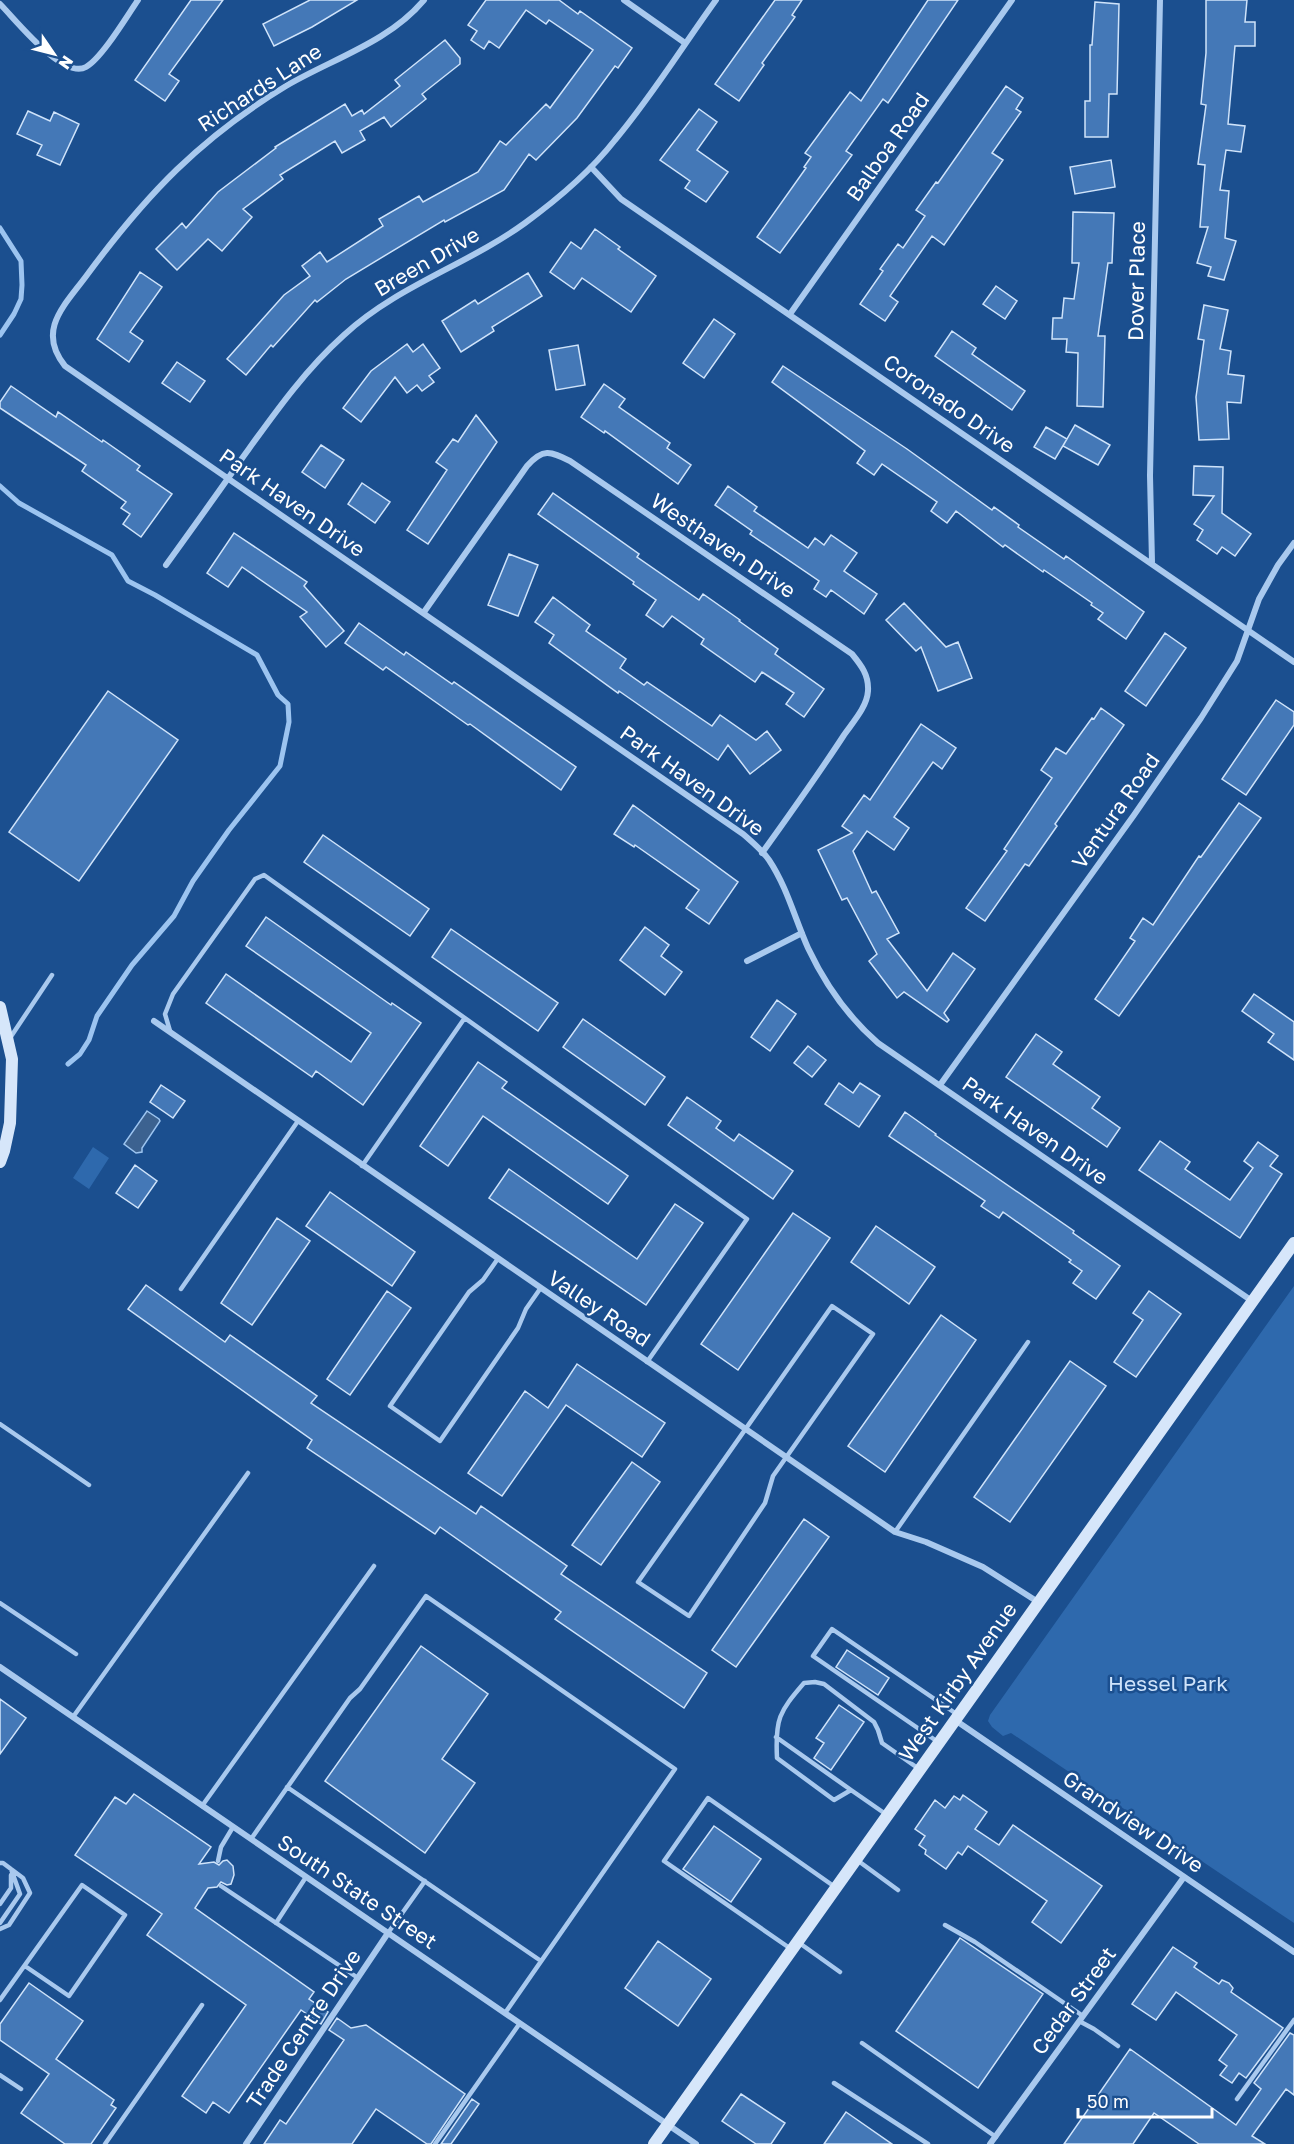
<svg xmlns="http://www.w3.org/2000/svg" width="1294" height="2144" font-family="'Golos Text',sans-serif">
<style>
.green{fill:#2e69ad}
.water{fill:#3c6290;stroke:#9cc4f0;stroke-width:1.5}
.lines{fill:none;stroke-linecap:round;stroke-linejoin:round}
.stream{stroke:#9cc4f0;stroke-width:5}
.building{fill:#4478b7;stroke:#cfe3fa;stroke-width:1.5}
.lane{stroke:#a9c9ee;stroke-width:4.5}
.street{stroke:#a9c9ee;stroke-width:6}
.secondary{stroke:#d6e6fa;stroke-width:12}
.labels{text-anchor:middle;stroke-width:5;stroke-linejoin:round;paint-order:stroke}
.street-label{font-size:21px;fill:#fff;stroke:#1b4f8f}
.park-label{font-size:21px;fill:#cfe3fa;stroke:#1b4f8f}
</style>
<rect width="100%" height="100%" fill="#1b4f8f"/>
<path class="green" d="M 93,1147 L 109,1158 L 89,1189 L 73,1178 Z
M 1294,1286 L 1294,1923 L 1011,1733 L 1003,1736 L 992,1727 L 988,1721 L 990,1715 Z"/>
<path class="water" d="M 147,1111 L 159,1119 L 160,1121 L 142,1148 L 142,1152 L 136,1153 L 124,1144 Z"/>
<g class="lines">
<path class="stream" d="M 0,228 L 21,261 L 22,285 L 21,299 L 14,314 L 0,335
M 0,486 L 19,503 L 112,555 L 128,581 L 155,595 L 257,655 L 278,695 L 288,704 L 289,722 L 280,766 L 229,830 L 193,881 L 174,916 L 132,965 L 97,1016 L 89,1040 L 80,1054 L 68,1064"/>
</g>
<path class="building" d="M 191,0 L 223,0 L 169,74 L 179,81 L 165,101 L 135,80 Z
M 310,0 L 357,0 L 312,27 L 274,46 L 263,24 Z
M 486,0 L 559,0 L 578,14 L 580,11 L 632,48 L 618,68 L 615,66 L 577,118 L 536,160 L 529,154 L 504,190 L 445,222 L 444,220 L 346,279 L 317,302 L 315,300 L 273,347 L 271,345 L 246,375 L 227,359 L 284,295 L 310,276 L 302,266 L 320,252 L 327,262 L 383,226 L 379,219 L 419,196 L 423,202 L 478,172 L 500,141 L 506,145 L 546,104 L 550,108 L 593,50 L 549,20 L 546,24 L 526,10 L 499,48 L 489,41 L 484,49 L 471,40 L 477,31 L 468,25 Z
M 775,0 L 802,0 L 792,15 L 795,17 L 762,63 L 764,65 L 739,101 L 715,84 Z
M 928,0 L 958,0 L 888,103 L 883,99 L 846,151 L 852,155 L 780,253 L 757,237 L 806,168 L 804,167 L 811,157 L 805,153 L 850,92 L 861,101 Z
M 1206,0 L 1247,0 L 1245,22 L 1255,22 L 1255,46 L 1235,46 L 1228,124 L 1245,126 L 1241,152 L 1226,150 L 1220,190 L 1229,191 L 1225,238 L 1236,241 L 1224,280 L 1208,276 L 1211,267 L 1197,263 L 1208,227 L 1200,227 L 1205,165 L 1198,164 L 1206,105 L 1201,104 L 1206,53 Z
M 1095,2 L 1119,4 L 1117,94 L 1109,94 L 1108,137 L 1085,137 L 1085,101 L 1090,101 L 1090,45 L 1092,45 Z
M 445,40 L 460,58 L 460,64 L 422,94 L 426,99 L 391,127 L 384,117 L 360,131 L 365,140 L 342,153 L 335,141 L 280,175 L 283,179 L 243,209 L 252,217 L 222,251 L 208,239 L 177,270 L 156,249 L 182,223 L 186,228 L 218,192 L 276,148 L 275,147 L 345,104 L 352,116 L 362,110 L 364,114 L 400,86 L 395,80 Z
M 1006,86 L 1023,98 L 1016,109 L 1021,112 L 992,153 L 1003,160 L 944,245 L 932,236 L 890,296 L 898,302 L 885,321 L 860,304 L 883,271 L 880,269 L 898,244 L 903,248 L 925,216 L 916,210 L 936,182 L 938,183 Z
M 699,109 L 717,122 L 697,150 L 728,172 L 706,202 L 685,188 L 690,181 L 660,160 Z
M 28,111 L 50,121 L 54,112 L 79,124 L 60,165 L 37,155 L 42,145 L 17,134 Z
M 1111,160 L 1115,187 L 1075,194 L 1070,167 Z
M 1073,212 L 1114,213 L 1112,263 L 1108,263 L 1098,336 L 1105,336 L 1103,407 L 1077,406 L 1078,353 L 1066,352 L 1067,339 L 1052,339 L 1053,318 L 1062,318 L 1064,298 L 1074,299 L 1079,263 L 1072,263 Z
M 595,229 L 620,247 L 618,249 L 656,276 L 631,312 L 582,278 L 574,289 L 550,272 L 571,242 L 581,249 Z
M 140,272 L 162,287 L 130,332 L 143,341 L 129,362 L 97,339 Z
M 528,273 L 542,296 L 492,327 L 494,331 L 461,352 L 442,321 L 475,300 L 478,304 Z
M 996,286 L 1017,301 L 1005,319 L 983,304 Z
M 1204,305 L 1228,310 L 1220,349 L 1231,351 L 1228,374 L 1244,376 L 1241,403 L 1227,402 L 1229,439 L 1199,440 L 1196,397 L 1204,340 L 1198,339 Z
M 714,319 L 735,334 L 704,378 L 683,363 Z
M 952,331 L 976,348 L 972,354 L 1025,391 L 1012,410 L 935,356 Z
M 407,344 L 413,352 L 423,344 L 440,368 L 429,376 L 434,382 L 422,391 L 417,385 L 407,393 L 395,377 L 361,422 L 343,408 L 371,371 Z
M 578,345 L 585,385 L 556,390 L 549,350 Z
M 177,362 L 205,381 L 190,402 L 162,383 Z
M 783,366 L 907,449 L 992,510 L 994,507 L 1019,525 L 1018,527 L 1064,559 L 1066,556 L 1144,612 L 1126,639 L 1098,619 L 1103,613 L 1091,605 L 1092,603 L 1044,570 L 1043,572 L 1005,545 L 1003,547 L 956,511 L 947,523 L 931,511 L 937,502 L 882,464 L 874,475 L 857,463 L 865,451 L 772,382 Z
M 604,384 L 625,399 L 619,407 L 670,443 L 667,448 L 691,465 L 678,484 L 605,431 L 604,433 L 581,417 Z
M 11,386 L 56,417 L 58,412 L 102,442 L 103,440 L 140,466 L 137,470 L 172,494 L 141,537 L 123,524 L 130,514 L 121,508 L 126,502 L 82,471 L 86,465 L 0,408 L 0,402 Z
M 476,415 L 497,442 L 428,544 L 407,530 L 447,470 L 436,462 L 453,439 L 458,442 Z
M 1075,425 L 1110,445 L 1098,465 L 1063,446 Z
M 1046,427 L 1067,439 L 1055,459 L 1034,447 Z
M 321,445 L 344,460 L 325,488 L 302,472 Z
M 1194,466 L 1223,467 L 1222,513 L 1251,534 L 1235,556 L 1222,547 L 1217,554 L 1197,540 L 1203,530 L 1194,524 L 1214,496 L 1193,495 Z
M 362,483 L 390,502 L 375,523 L 348,504 Z
M 728,486 L 757,507 L 754,511 L 808,548 L 815,538 L 824,545 L 831,535 L 857,553 L 844,571 L 877,594 L 864,614 L 831,590 L 826,597 L 814,589 L 819,581 L 750,534 L 752,531 L 715,505 Z
M 553,493 L 639,554 L 637,557 L 699,600 L 703,594 L 740,620 L 739,621 L 778,649 L 775,654 L 824,689 L 804,717 L 786,704 L 794,693 L 762,672 L 755,682 L 701,644 L 704,639 L 672,616 L 663,627 L 646,615 L 656,600 L 633,584 L 634,582 L 538,514 Z
M 234,533 L 307,582 L 304,586 L 344,631 L 326,647 L 300,617 L 307,612 L 242,567 L 228,587 L 207,573 Z
M 509,554 L 538,565 L 518,616 L 488,605 Z
M 553,597 L 590,625 L 586,631 L 626,659 L 620,668 L 644,685 L 647,682 L 712,726 L 720,715 L 756,740 L 767,731 L 781,750 L 750,774 L 728,745 L 718,760 L 619,691 L 618,693 L 549,643 L 554,635 L 535,622 Z
M 904,603 L 946,647 L 958,642 L 972,678 L 938,691 L 921,647 L 916,651 L 886,620 Z
M 359,623 L 404,655 L 406,652 L 452,684 L 454,682 L 576,767 L 561,790 L 470,724 L 468,725 L 386,667 L 383,670 L 345,643 Z
M 1165,633 L 1186,648 L 1146,706 L 1125,691 Z
M 108,691 L 178,740 L 79,881 L 9,832 Z
M 1276,700 L 1294,712 L 1294,725 L 1246,795 L 1222,779 Z
M 1101,708 L 1124,725 L 1055,824 L 1057,826 L 1029,866 L 1025,864 L 985,921 L 966,908 L 1007,851 L 1004,849 L 1052,778 L 1041,770 L 1056,748 L 1066,754 L 1092,718 L 1094,719 Z
M 921,724 L 956,748 L 942,769 L 933,762 L 894,817 L 909,828 L 894,850 L 867,831 L 853,851 L 872,893 L 876,891 L 899,933 L 887,939 L 927,991 L 953,953 L 975,969 L 944,1013 L 949,1020 L 947,1022 L 904,992 L 897,998 L 869,961 L 877,954 L 847,898 L 842,900 L 818,850 L 852,833 L 842,826 L 864,795 L 870,800 Z
M 1239,803 L 1261,818 L 1119,1016 L 1095,999 L 1135,941 L 1130,938 L 1143,918 L 1153,925 L 1199,856 L 1201,857 Z
M 633,805 L 738,882 L 709,924 L 686,908 L 699,890 L 635,845 L 634,847 L 614,834 Z
M 323,835 L 429,909 L 410,936 L 304,862 Z
M 266,917 L 391,1005 L 392,1003 L 421,1023 L 363,1105 L 316,1071 L 312,1077 L 206,1003 L 226,974 L 351,1062 L 371,1033 L 246,946 Z
M 645,927 L 669,945 L 661,956 L 682,972 L 665,995 L 620,960 Z
M 451,929 L 558,1003 L 538,1031 L 432,957 Z
M 1254,994 L 1294,1022 L 1294,1060 L 1268,1042 L 1274,1034 L 1242,1011 Z
M 777,1000 L 796,1014 L 770,1051 L 751,1037 Z
M 583,1019 L 665,1077 L 645,1105 L 563,1047 Z
M 1036,1034 L 1062,1052 L 1053,1064 L 1100,1097 L 1092,1108 L 1120,1128 L 1107,1147 L 1006,1077 Z
M 808,1046 L 826,1060 L 812,1077 L 794,1063 Z
M 478,1062 L 507,1082 L 502,1088 L 628,1176 L 608,1204 L 483,1116 L 448,1166 L 420,1146 Z
M 839,1083 L 853,1093 L 860,1083 L 880,1096 L 859,1127 L 825,1104 Z
M 161,1085 L 185,1101 L 173,1118 L 150,1102 Z
M 687,1097 L 721,1121 L 716,1128 L 734,1141 L 739,1134 L 793,1171 L 773,1199 L 668,1125 Z
M 905,1112 L 936,1134 L 935,1135 L 1074,1231 L 1073,1233 L 1120,1266 L 1096,1299 L 1073,1283 L 1082,1271 L 1069,1262 L 1071,1260 L 1003,1212 L 999,1218 L 981,1206 L 985,1201 L 889,1136 Z
M 1160,1141 L 1190,1162 L 1185,1169 L 1230,1200 L 1253,1168 L 1244,1161 L 1258,1142 L 1278,1156 L 1270,1166 L 1282,1174 L 1240,1238 L 1139,1170 Z
M 135,1165 L 157,1181 L 138,1208 L 116,1193 Z
M 509,1169 L 637,1259 L 675,1204 L 703,1223 L 646,1305 L 489,1198 Z
M 330,1192 L 415,1252 L 392,1286 L 306,1226 Z
M 793,1213 L 830,1238 L 738,1370 L 701,1344 Z
M 277,1218 L 310,1241 L 252,1325 L 221,1303 Z
M 876,1226 L 935,1267 L 909,1304 L 851,1262 Z
M 146,1285 L 225,1342 L 230,1335 L 317,1396 L 311,1403 L 476,1514 L 481,1506 L 567,1566 L 561,1574 L 707,1673 L 684,1708 L 555,1619 L 561,1612 L 440,1527 L 435,1534 L 307,1448 L 312,1440 L 128,1309 Z
M 387,1291 L 411,1308 L 350,1395 L 327,1379 Z
M 1149,1291 L 1181,1314 L 1136,1377 L 1114,1362 L 1143,1320 L 1133,1313 Z
M 941,1315 L 976,1340 L 885,1472 L 848,1446 Z
M 1070,1361 L 1106,1386 L 1010,1522 L 974,1497 Z
M 577,1364 L 665,1423 L 642,1457 L 566,1405 L 502,1496 L 468,1473 L 525,1391 L 548,1408 Z
M 632,1462 L 660,1482 L 601,1565 L 572,1545 Z
M 804,1519 L 829,1537 L 736,1667 L 712,1650 Z
M 421,1646 L 488,1694 L 442,1759 L 475,1783 L 425,1853 L 325,1781 Z
M 847,1650 L 889,1678 L 878,1695 L 836,1667 Z
M 0,1699 L 26,1718 L 0,1754 Z
M 839,1705 L 864,1722 L 831,1770 L 814,1758 L 824,1743 L 816,1738 Z
M 134,1794 L 211,1847 L 199,1864 L 214,1862 L 219,1865 L 223,1861 L 227,1860 L 233,1866 L 234,1875 L 231,1884 L 227,1885 L 221,1882 L 217,1887 L 208,1888 L 195,1908 L 314,1992 L 309,1999 L 328,2012 L 321,2024 L 301,2010 L 229,2113 L 213,2102 L 206,2113 L 182,2096 L 246,2005 L 147,1935 L 162,1914 L 75,1855 L 115,1797 L 126,1804 Z
M 963,1795 L 987,1812 L 975,1829 L 999,1845 L 1013,1825 L 1102,1886 L 1061,1943 L 1032,1922 L 1047,1901 L 968,1846 L 962,1855 L 958,1852 L 946,1869 L 925,1854 L 926,1850 L 919,1845 L 925,1836 L 915,1829 L 935,1800 L 945,1808 L 954,1796 L 960,1800 Z
M 714,1826 L 761,1859 L 731,1902 L 683,1869 Z
M 960,1938 L 1043,1994 L 978,2088 L 896,2031 Z
M 658,1941 L 711,1979 L 678,2026 L 625,1988 Z
M 1173,1947 L 1197,1963 L 1194,1967 L 1219,1984 L 1222,1980 L 1229,1983 L 1233,1988 L 1231,1992 L 1283,2028 L 1246,2078 L 1239,2073 L 1232,2083 L 1220,2075 L 1227,2066 L 1219,2060 L 1237,2035 L 1176,1992 L 1156,2020 L 1132,2004 Z
M 29,1983 L 83,2021 L 56,2059 L 114,2100 L 111,2105 L 116,2108 L 91,2144 L 65,2144 L 21,2113 L 49,2074 L 0,2040 L 0,2024 Z
M 337,2018 L 351,2028 L 366,2025 L 465,2094 L 431,2144 L 427,2144 L 376,2109 L 352,2144 L 264,2144 L 280,2120 L 286,2124 L 344,2040 L 329,2030 Z
M 1290,2033 L 1294,2035 L 1294,2095 L 1286,2089 L 1252,2136 L 1265,2144 L 1199,2144 L 1154,2113 L 1133,2144 L 1064,2144 L 1130,2049 L 1236,2125 L 1261,2089 L 1254,2083 Z
M 741,2094 L 785,2123 L 771,2144 L 756,2144 L 722,2121 Z
M 472,2099 L 479,2104 L 451,2144 L 441,2144 Z
M 846,2112 L 892,2144 L 824,2144 Z"/>
<g class="lines">
<path class="lane" d="M 170,1031 L 165,1014 L 173,994 L 255,879 L 264,875 L 747,1219 L 647,1362
M 10,1038 L 52,975
M 362,1166 L 464,1019
M 497,1260 L 483,1280 L 469,1292 L 390,1406 L 440,1441 L 518,1328 L 526,1309 L 540,1289
M 181,1289 L 298,1121
M 832,1306 L 873,1334 L 773,1476 L 765,1503 L 689,1616 L 638,1582 Z
M 0,1424 L 89,1485
M 895,1532 L 1028,1342
M 0,1603 L 76,1654
M 73,1717 L 248,1473
M 776,1737 L 851,1790
M 938,1742 L 813,1656 L 832,1629 L 958,1715
M 287,1787 L 541,1961
M 202,1806 L 374,1566
M 887,1815 L 851,1790 L 834,1800 L 777,1758 C 775,1719 779,1712 804,1683 L 815,1682 L 824,1684 L 874,1722 L 878,1730 L 882,1743 L 919,1769
M 251,1839 L 350,1698 L 360,1689 L 426,1596 L 675,1769 L 505,2013
M 857,1860 L 898,1890
M 218,1861 L 221,1847 L 233,1827
M 0,1863 L 3,1863 L 23,1878 L 30,1893 L 9,1925 L 0,1929
M 221,1886 L 358,1978
M 0,1904 L 11,1888 L 11,1875
M 0,1923 L 20,1894 L 11,1869
M 276,1923 L 306,1877
M 945,1925 L 975,1942 L 1083,2016
M 388,1933 L 425,1881
M 798,1942 L 840,1972
M 791,1949 L 664,1861 L 708,1798 L 835,1887
M 0,2000 L 82,1885 L 125,1915 L 69,1996 L 25,1966
M 1079,2021 L 1094,2029 L 1118,2046
M 862,2043 L 996,2137
M 0,2075 L 21,2089
M 834,2083 L 928,2144
M 1237,2099 L 1294,2020
M 105,2144 L 202,2005
M 435,2144 L 520,2023"/>
<path class="street" d="M 424,0 C 389,42 332,59 286,86 C 200,138 146,195 87,275 C 65,305 36,330 65,366 L 743,834 C 752,842 762,850 769,860 C 787,887 795,919 808,948 C 825,984 848,1017 878,1043 L 1252,1301
M 624,0 L 685,43
M 0,4 C 16,20 63,80 86,67 C 102,58 127,16 138,0
M 591,167 L 621,199 L 1294,662
M 790,314 L 1012,0
M 1152,562 L 1150,476 L 1160,0
M 166,565 C 192,529 218,493 243,457 C 274,414 304,371 344,335 C 397,286 467,265 525,223 C 558,199 590,172 615,140 C 652,96 682,47 716,0
M 424,612 L 527,466 C 543,448 550,451 570,461 L 852,654 C 861,665 869,675 868,691 C 867,707 853,722 844,735 C 818,775 790,814 762,853
M 747,961 L 802,933
M 154,1021 L 895,1532 L 926,1542 L 983,1567 L 1038,1602
M 940,1085 L 1134,815 L 1201,718 L 1237,661 L 1259,599 L 1278,565 L 1294,543
M 0,1667 L 696,2144
M 955,1720 L 1294,1952
M 246,2144 L 388,1933
M 990,2144 L 1184,1877"/>
<path class="secondary" d="M 0,1007 L 12,1059 L 10,1123 L 4,1151 L 0,1162
M 654,2144 L 1294,1243"/>
</g>
<g class="labels">
<g class="street-label">
<text transform="translate(260 88) rotate(-33)" y="7">Richards Lane</text>
<text transform="translate(888 147) rotate(-55)" y="7">Balboa Road</text>
<text transform="translate(427 262) rotate(-30)" y="7">Breen Drive</text>
<text transform="translate(1137 281) rotate(-89)" y="7">Dover Place</text>
<text transform="translate(949 404) rotate(35)" y="7">Coronado Drive</text>
<text transform="translate(292 503) rotate(35)" y="7">Park Haven Drive</text>
<text transform="translate(723 546) rotate(34)" y="7">Westhaven Drive</text>
<text transform="translate(692 781) rotate(36)" y="7">Park Haven Drive</text>
<text transform="translate(1116 811) rotate(-55)" y="7">Ventura Road</text>
<text transform="translate(1035 1131) rotate(35)" y="7">Park Haven Drive</text>
<text transform="translate(599 1309) rotate(34)" y="7">Valley Road</text>
<text transform="translate(958 1682) rotate(-55)" y="7">West Kirby Avenue</text>
<text transform="translate(1133 1822) rotate(34)" y="7">Grandview Drive</text>
<text transform="translate(357 1892) rotate(34)" y="7">South State Street</text>
<text transform="translate(1074 2001) rotate(-54)" y="7">Cedar Street</text>
<text transform="translate(304 2029) rotate(-56)" y="7">Trade Centre Drive</text>
</g>
<g class="park-label">
<text x="1168" y="1691">Hessel Park</text>
</g>
</g>
<g transform="translate(54 54) rotate(125)" stroke="#1b4f8f" stroke-width="4.5" paint-order="stroke">
<path d="M0-4.5L10 22L0 15L-10 22Z" fill="#ffffff"/>
<text y="-9" font-size="16" font-weight="bold" text-anchor="middle" fill="#ffffff">N</text>
</g>
<path d="M1078 2108v9h134v-9" fill="none" stroke="#ffffff" stroke-width="3"/>
<text x="1087" y="2108" font-size="18" fill="#ffffff" stroke="#1b4f8f" stroke-width="4.5" paint-order="stroke">50 m</text>
</svg>
